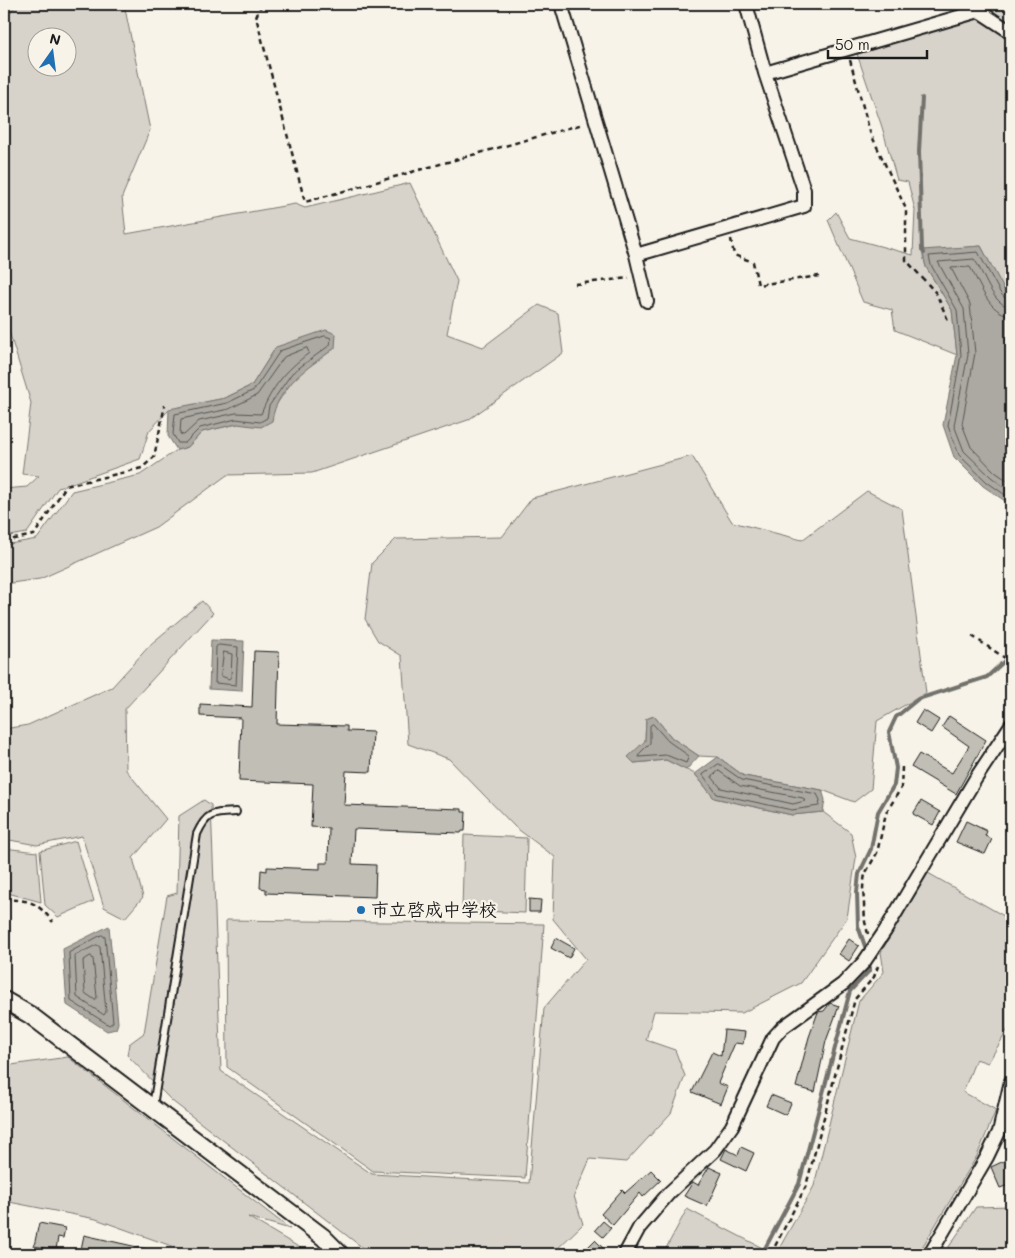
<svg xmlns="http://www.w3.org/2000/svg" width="1015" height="1258" font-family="Mali,'Klee One',sans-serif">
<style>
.green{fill:#d7d3cb;stroke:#7a7874;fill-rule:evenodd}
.water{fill:#aca9a2;stroke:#72716c}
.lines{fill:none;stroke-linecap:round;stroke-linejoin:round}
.shore{stroke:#565452;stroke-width:1}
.stream{stroke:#72716c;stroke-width:4}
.building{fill:#c0beb5;stroke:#1c1c1c}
.service-casing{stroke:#1c1c1c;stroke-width:10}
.minor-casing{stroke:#1c1c1c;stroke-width:16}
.tertiary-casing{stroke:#1c1c1c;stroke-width:20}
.path{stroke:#1c1c1c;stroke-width:2.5;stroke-dasharray:5 4;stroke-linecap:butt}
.service{stroke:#f7f3e8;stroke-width:6}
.minor{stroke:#f7f3e8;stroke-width:12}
.tertiary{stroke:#f7f3e8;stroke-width:16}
.poi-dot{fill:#1f6fb2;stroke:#f7f3e8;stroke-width:2}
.labels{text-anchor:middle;stroke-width:4.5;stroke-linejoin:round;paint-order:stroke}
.poi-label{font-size:18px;font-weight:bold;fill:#1c1c1c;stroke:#f7f3e8;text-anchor:start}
</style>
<rect width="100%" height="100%" fill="#f7f3e8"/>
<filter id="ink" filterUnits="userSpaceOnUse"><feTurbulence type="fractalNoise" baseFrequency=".02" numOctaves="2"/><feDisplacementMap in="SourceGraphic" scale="10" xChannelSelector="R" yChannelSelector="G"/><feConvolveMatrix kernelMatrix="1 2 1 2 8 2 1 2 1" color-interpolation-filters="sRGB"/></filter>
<g filter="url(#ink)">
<path class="green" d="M 16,4 L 124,4 L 150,130 L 122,197 L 126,234 L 295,204 L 305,208 L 410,183 L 457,281 L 447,334 L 483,347 L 539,305 L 558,313 L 563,353 L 468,420 L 312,473 L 227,475 L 156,527 L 40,579 L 4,584 L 4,545 L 37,539 L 72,491 L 140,475 L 177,450 L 188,447 L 202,432 L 237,424 L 274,408 L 296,376 L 335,348 L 276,347 L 252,385 L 225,398 L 169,410 L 149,431 L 140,459 L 58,488 L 27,533 L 4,537 L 4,489 L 27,487 L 39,476 L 22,474 L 31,403 L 8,328 L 4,326 L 4,16 L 8,16 ZM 38,38 L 68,38 L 68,68 L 38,68 Z
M 986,4 L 1002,4 L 1011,11 L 1011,28 L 1004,24 Z
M 977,18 L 1011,41 L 1011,298 L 1005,292 L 981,246 L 922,251 L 926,267 L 952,310 L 957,355 L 895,330 L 892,310 L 863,302 L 828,220 L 836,212 L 850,238 L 913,255 L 915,210 L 908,182 L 897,180 L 882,127 L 857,54 Z
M 692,456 L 732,522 L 802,540 L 867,491 L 902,509 L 926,693 L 877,721 L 871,789 L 854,802 L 822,790 L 744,776 L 718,757 L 699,756 L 672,738 L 654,716 L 646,719 L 645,741 L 634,763 L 666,760 L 695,774 L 714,798 L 792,815 L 823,812 L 851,833 L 856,858 L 847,918 L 801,983 L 742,1013 L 654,1011 L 646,1040 L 675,1050 L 685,1076 L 671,1113 L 626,1162 L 590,1159 L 574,1196 L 583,1224 L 552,1254 L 367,1254 L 363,1248 L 172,1101 L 127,1055 L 129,1044 L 144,1033 L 167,896 L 177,893 L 179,816 L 204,800 L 211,805 L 221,1071 L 372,1174 L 529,1183 L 544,1008 L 586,959 L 553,919 L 555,857 L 515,827 L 449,759 L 408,744 L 402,656 L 378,641 L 365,619 L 372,563 L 396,539 L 502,537 L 532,498 Z
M 202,601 L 213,613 L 125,709 L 126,770 L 166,819 L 133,858 L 143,897 L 125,918 L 104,907 L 82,836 L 37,845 L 4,839 L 4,729 L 28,725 L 112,687 L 152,643 Z
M 464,835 L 527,838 L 525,913 L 462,910 Z
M 76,841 L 94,901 L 58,917 L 45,905 L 40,851 Z
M 4,848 L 37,852 L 41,902 L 4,892 Z
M 928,873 L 1011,920 L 1011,1024 L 988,1063 L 976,1059 L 963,1092 L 996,1110 L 977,1156 L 918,1254 L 776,1254 L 814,1186 L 859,1001 L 884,972 L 881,952 Z
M 226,920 L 544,924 L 525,1178 L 373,1171 L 227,1067 Z
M 68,1057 L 290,1229 L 248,1217 L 307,1252 L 306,1254 L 182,1254 L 177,1248 L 96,1219 L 4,1201 L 4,1066 Z
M 1011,1206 L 1011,1254 L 944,1254 L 976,1207 Z
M 687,1209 L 774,1254 L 663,1254 Z"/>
<path class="water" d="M 981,246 L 1005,291 L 1011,298 L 1011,505 L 983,486 L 954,457 L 943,425 L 957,355 L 952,310 L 926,267 L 922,250 Z
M 326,330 L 336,334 L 335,348 C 309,367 277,386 272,421 L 261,427 L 237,424 L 202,432 L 188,447 L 177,450 L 168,436 L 169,409 L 225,398 L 252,385 L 276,347 Z
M 211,640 L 244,641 L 242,691 L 209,689 Z
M 654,716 L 672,738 L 699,756 L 686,770 L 666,760 L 634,763 L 628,757 L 645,741 L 646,719 Z
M 718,757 L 744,776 L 822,790 L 825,800 L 823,812 L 792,815 L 714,798 L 695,774 Z
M 109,926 L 118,1023 L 116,1029 L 107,1031 L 67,1005 L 63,949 Z"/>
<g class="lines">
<path class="shore" d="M 1011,301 L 1007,300 L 1001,294 L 978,252 L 929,256 L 931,265 L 957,310 L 961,355 L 948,425 L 959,455 L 987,482 L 1011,499
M 1011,307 C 992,306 984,272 974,259 L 938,262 L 964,309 L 968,355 L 954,425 L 964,451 L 991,477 L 1011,492
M 1011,315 C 988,314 980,283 970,267 L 951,268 L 970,304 L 975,353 L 962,424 L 971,447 L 995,472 L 1011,483
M 325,336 L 331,338 L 330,345 L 292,373 L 269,406 L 267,418 L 260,422 L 236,419 L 200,428 L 185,443 L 178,443 L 173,434 L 175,414 L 227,403 L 254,390 L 280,351 Z
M 307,348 L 309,353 C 285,371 272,387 261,414 L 236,413 L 199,421 L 184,435 L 180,434 L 181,419 L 229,409 L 257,395 L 284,357 Z
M 219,645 L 238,647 L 236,685 L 215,683 L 216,647 Z
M 224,652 L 232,654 L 231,677 L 229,679 L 221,676 Z
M 653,724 L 668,741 L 689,756 L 686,763 L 666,755 L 639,757 L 639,754 L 650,743 L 650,726 Z
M 719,764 L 742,780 L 817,794 L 820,800 L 819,806 L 792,810 L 717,794 L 703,775 Z
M 719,771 L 740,786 L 803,798 L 805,801 L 793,804 L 721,788 L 712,777 Z
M 102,935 L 105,937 L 113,1022 L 109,1025 L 71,1001 L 69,953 Z
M 97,945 L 100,947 L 106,1012 L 104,1015 L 77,997 L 75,956 Z
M 91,956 L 93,959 L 97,997 L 95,1000 L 85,993 L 83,961 Z"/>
<path class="stream" d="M 922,98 L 919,151 L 922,250 L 924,253
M 867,952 L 858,926 L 857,892 L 859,874 L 871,849 L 878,812 L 894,785 L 896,768 L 889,732 L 896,717 L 918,699 L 987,677 L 1011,655
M 762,1254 L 799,1184 L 850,991 L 869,971 L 870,961"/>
</g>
<path class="building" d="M 254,651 L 279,652 L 277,724 L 347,726 L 347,731 L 373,732 L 371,772 L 346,771 L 344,805 L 462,809 L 462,812 L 466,812 L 465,831 L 462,831 L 461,833 L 354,829 L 352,864 L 376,865 L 375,897 L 266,893 L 266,889 L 260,888 L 261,870 L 267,871 L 267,867 L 320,869 L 320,863 L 328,863 L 329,828 L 311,827 L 313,784 L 239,781 L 241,718 L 200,716 L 200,704 L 252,707 Z
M 923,710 L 939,720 L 931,733 L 915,723 Z
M 949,716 L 986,740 L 956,794 L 911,767 L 919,754 L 952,773 L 969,746 L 942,727 Z
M 921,801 L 940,812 L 933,825 L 913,814 Z
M 966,821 L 987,831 L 985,836 L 992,839 L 985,854 L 956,842 Z
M 529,899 L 541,900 L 540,912 L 529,912 Z
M 556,938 L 574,948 L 569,958 L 551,948 Z
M 849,939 L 859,946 L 849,961 L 839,954 Z
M 830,1003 L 839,1006 L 826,1041 L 815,1092 L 796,1087 L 809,1037 L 818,1012 L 824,1011 Z
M 724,1030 L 745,1032 L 743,1044 L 735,1043 L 718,1083 L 728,1087 L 721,1104 L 692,1092 L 712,1052 L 721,1056 Z
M 771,1095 L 791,1103 L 786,1115 L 766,1106 Z
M 741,1147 L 754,1153 L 746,1171 L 721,1159 L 726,1149 L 738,1155 Z
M 1006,1160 L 1011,1174 L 1011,1184 L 1000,1188 L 991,1167 Z
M 709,1167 L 722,1173 L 707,1206 L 684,1196 L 693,1182 L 698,1185 Z
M 651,1170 L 661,1180 L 643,1197 L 640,1193 L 613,1225 L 601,1214 L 622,1190 L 625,1193 Z
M 603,1221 L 611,1228 L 603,1237 L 595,1230 Z
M 39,1223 L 65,1228 L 63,1238 L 58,1237 L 56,1250 L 34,1246 Z
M 84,1235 L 146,1249 L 145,1254 L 80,1254 Z
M 595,1240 L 609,1254 L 581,1254 Z"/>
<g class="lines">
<g class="service-casing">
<path id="service" d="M 153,1106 L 197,834 C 207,812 213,813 236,812"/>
</g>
<g class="minor-casing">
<path id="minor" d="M 561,4 L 636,255 L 647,301
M 977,4 L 979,11 L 1011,32
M 765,73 L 979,11
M 636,255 L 804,206 L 804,190 L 765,73 L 746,4
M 625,1254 L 639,1228 L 669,1193 L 715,1150 L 732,1126 L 773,1038 L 782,1028 L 843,984 L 864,962 L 885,931 L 976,778 L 1011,725
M 930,1254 L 987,1157 L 999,1132 L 1011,1081"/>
</g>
<g class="tertiary-casing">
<path id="tertiary" d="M 4,1000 L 30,1015 L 323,1237 L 340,1254"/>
</g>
<path class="path" d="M 272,4 L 260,7 L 256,17 L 305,202 L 583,124
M 850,60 L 870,132 L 906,209 L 906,260 L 936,293 L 948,320
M 731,239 L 734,255 L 753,262 L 758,285 L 819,276
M 575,284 L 629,278
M 4,541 L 34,535 L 66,486 L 142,468 L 154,457 L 165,405
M 972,636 L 1011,662
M 4,900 C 29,899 37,902 53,922
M 868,934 L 865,922 L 863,887 L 865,874 L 877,853 L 886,813 L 901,788 L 902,767
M 771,1254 L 806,1186 L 855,999 L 874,977 L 878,966"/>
<use href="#service" class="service"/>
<use href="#minor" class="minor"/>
<use href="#tertiary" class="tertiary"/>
</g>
</g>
<circle class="poi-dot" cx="361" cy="910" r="5"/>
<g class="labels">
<g class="poi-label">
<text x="371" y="916">市立啓成中学校</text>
</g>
</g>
<rect width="1015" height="1258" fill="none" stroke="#f7f3e8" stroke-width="20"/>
<rect x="10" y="10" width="995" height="1238" fill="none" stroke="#1c1c1c" stroke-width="2" filter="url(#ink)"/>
<g transform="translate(52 52) rotate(14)"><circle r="24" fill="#f7f3e8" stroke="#9f9d96"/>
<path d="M0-4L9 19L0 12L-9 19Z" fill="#1f6fb2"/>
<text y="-8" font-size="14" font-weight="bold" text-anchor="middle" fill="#1c1c1c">N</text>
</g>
<path d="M828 50v8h99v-8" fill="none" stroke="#1c1c1c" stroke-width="2.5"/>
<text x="835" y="50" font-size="15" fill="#1c1c1c" stroke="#f7f3e8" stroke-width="4" paint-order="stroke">50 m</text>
</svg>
